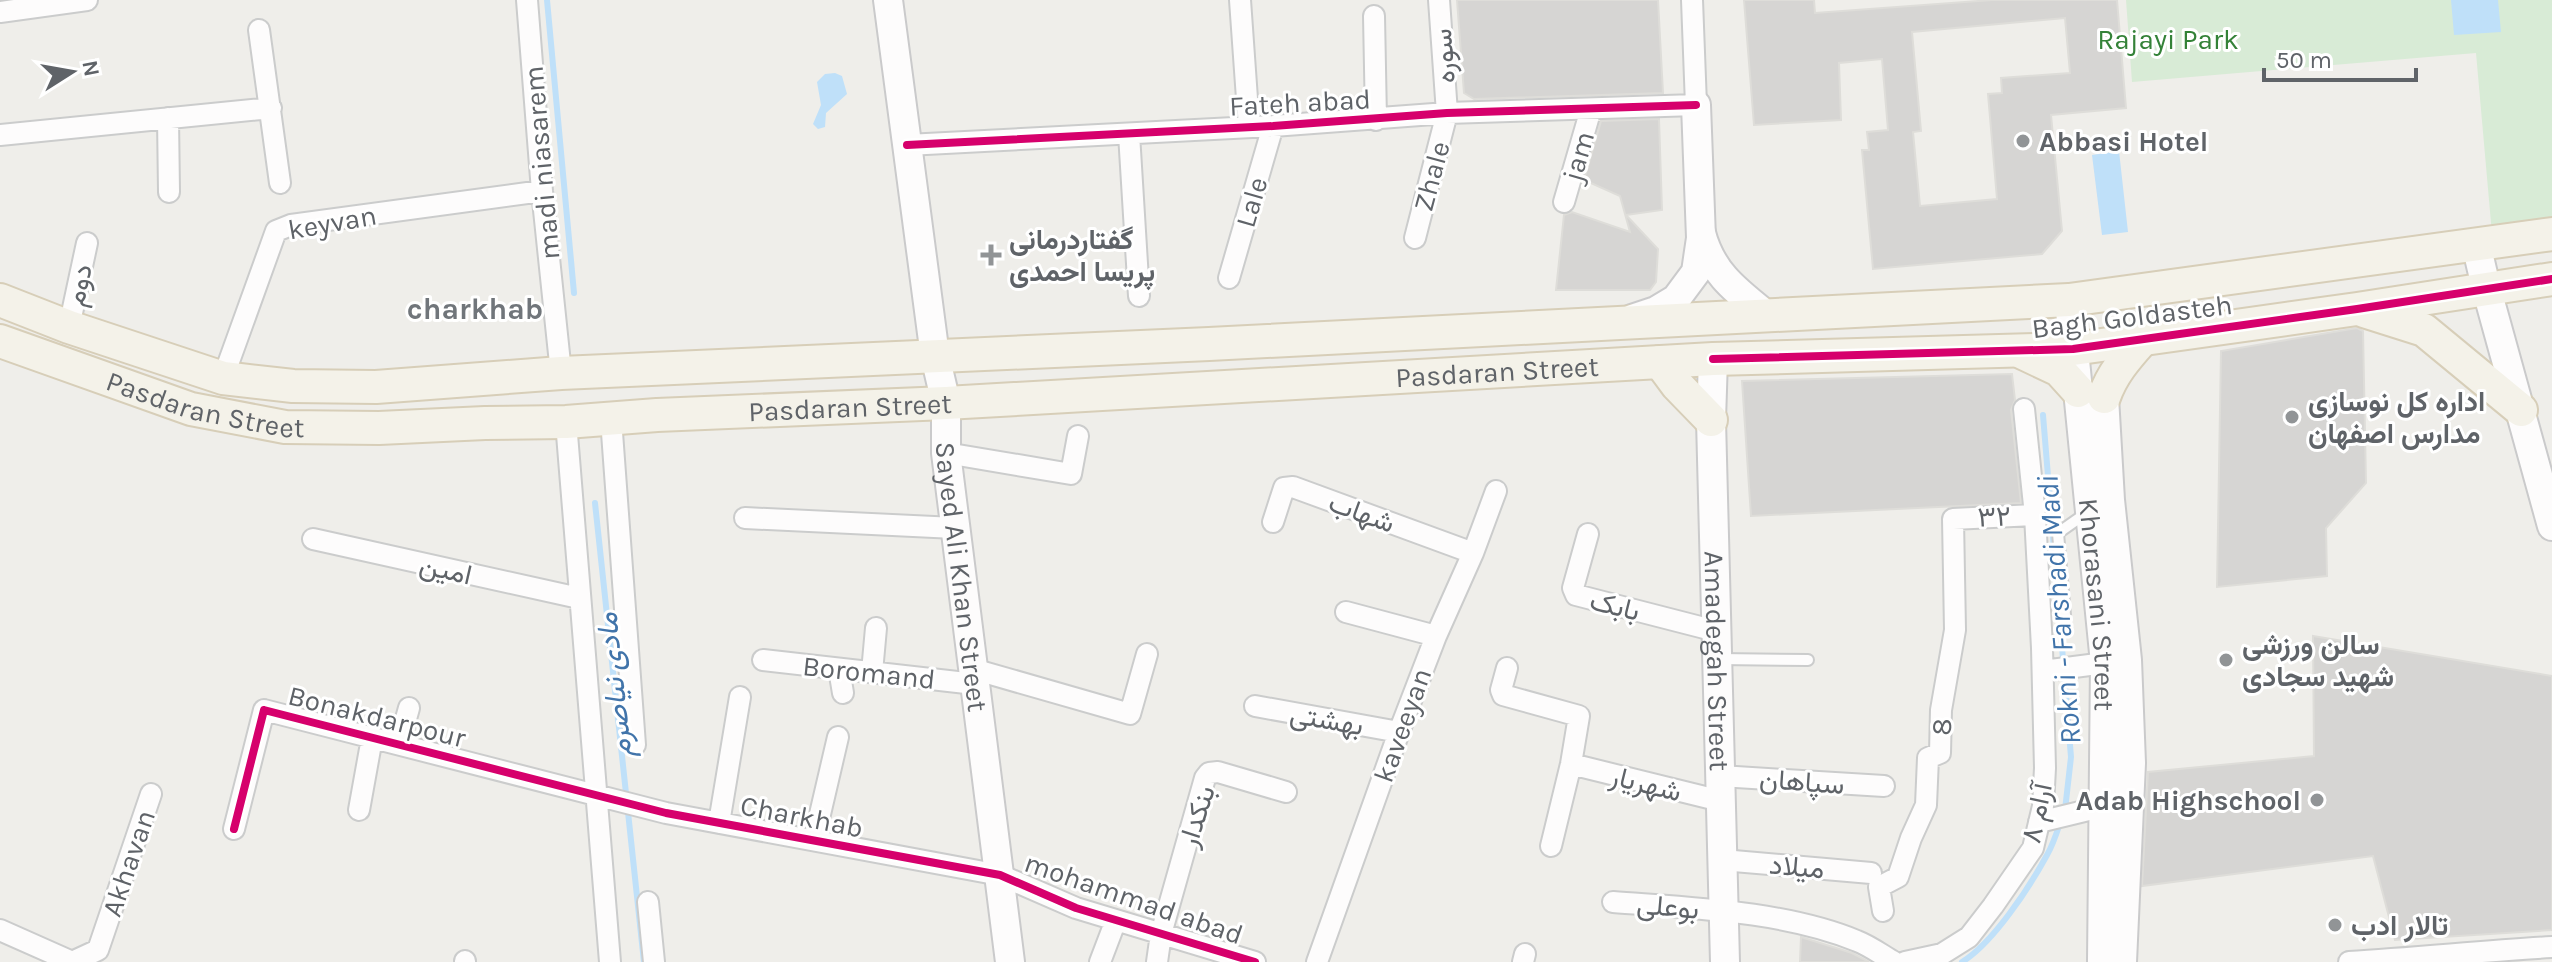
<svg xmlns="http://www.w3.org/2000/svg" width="2552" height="962" font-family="Karla,Vazirmatn,sans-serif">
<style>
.green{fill:#d8ebd6}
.water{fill:#bfe0f9}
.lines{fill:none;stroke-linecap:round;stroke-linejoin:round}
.stream{stroke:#bfe0f9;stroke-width:6}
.building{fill:#d6d5d3;stroke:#deddd9;stroke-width:2;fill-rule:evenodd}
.lane-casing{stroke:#cbcccc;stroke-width:14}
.street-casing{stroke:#cbcccc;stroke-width:24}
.secondary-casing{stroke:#cacacb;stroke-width:32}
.primary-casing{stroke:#d7ceb8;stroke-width:36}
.lane{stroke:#fdfcfc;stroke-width:10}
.street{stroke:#fdfcfc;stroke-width:20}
.secondary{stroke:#fdfcfc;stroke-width:28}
.primary{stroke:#f4f2e9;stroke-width:32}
.cycleway-casing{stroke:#fff;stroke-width:13}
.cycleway{stroke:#d6006c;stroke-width:8}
.poi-dot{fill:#919496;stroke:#fff;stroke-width:3}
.labels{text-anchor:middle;stroke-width:6;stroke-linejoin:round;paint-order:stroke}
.park-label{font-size:28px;fill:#348238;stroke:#fff}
.street-label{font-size:28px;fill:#5f6368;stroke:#fff}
.poi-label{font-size:28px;font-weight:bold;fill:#5f6368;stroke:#fff;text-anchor:start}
.neighbourhood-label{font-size:30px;font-weight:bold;fill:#70757a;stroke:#fff}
.water-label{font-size:30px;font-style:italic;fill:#4174aa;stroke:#fff}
</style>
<rect width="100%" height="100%" fill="#efeeea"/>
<path class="green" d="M 2126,0 L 2552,0 L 2552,225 L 2492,234 L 2476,53 L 2132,82 Z"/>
<path class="water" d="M 2451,0 L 2498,0 L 2501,32 L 2454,35 Z
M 835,73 L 842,76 L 847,94 L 826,113 L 825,127 L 818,129 L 813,124 L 821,105 L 817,82 L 825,74 Z
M 2119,151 L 2128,232 L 2102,235 L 2092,155 Z"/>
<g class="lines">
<path class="stream" d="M 547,0 L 574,293
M 2043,415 L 2071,757 L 2065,810
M 595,503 L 644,962
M 1962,962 C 1993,943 2029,888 2047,855 C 2053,845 2057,832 2061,820"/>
</g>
<path class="building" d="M 1457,0 L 1658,0 L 1663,93 L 1474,99 L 1464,93 Z
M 1744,0 L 1814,0 L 1815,13 L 1992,0 L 2117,0 L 2126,108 L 2051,115 L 2062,231 L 2042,254 L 1873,269 L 1862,150 L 1869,150 L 1867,132 L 1888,130 L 1882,59 L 1839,63 L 1841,120 L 1754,125 ZM 2065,18 L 2070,73 L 2001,78 L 2002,93 L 1988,94 L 1997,199 L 1920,206 L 1913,132 L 1921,131 L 1912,32 Z
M 1659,119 L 1662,210 L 1626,215 L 1658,249 L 1656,282 L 1650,290 L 1556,290 L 1564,215 L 1572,212 L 1630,232 L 1620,196 L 1584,180 L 1601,121 Z
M 2357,328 L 2363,331 L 2366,483 L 2326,528 L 2327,576 L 2217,587 L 2221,351 Z
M 2012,374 L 2015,400 L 2011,410 L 2021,503 L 1751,516 L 1742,381 Z
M 2313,636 L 2552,676 L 2552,930 L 2395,940 L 2373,856 L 2142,886 L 2148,772 L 2314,756 Z
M 1801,937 L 1852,953 L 1869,962 L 1800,962 Z"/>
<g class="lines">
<g class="lane-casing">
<path id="lane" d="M 2065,615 L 2058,533 L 2085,514
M 1719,659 L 1808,660"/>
</g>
<g class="street-casing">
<path id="street" d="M 527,0 L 542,191 L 561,373
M 1240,0 L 1249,127
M 0,12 L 87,0
M 1374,16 L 1376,120
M 259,30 L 280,183
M 168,118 L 169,192
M 1129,134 L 1139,296
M 0,135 L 271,108
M 907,145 L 1273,126 L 1447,113 L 1696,105 L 1692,0
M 1564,202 L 1591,109
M 1415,238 L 1447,113 L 1439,0
M 1229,278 L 1273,126
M 69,327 L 87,243
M 223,378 L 276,231 L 291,225 L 542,191
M 611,419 L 635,745
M 566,422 L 610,962
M 946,453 L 1071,474 L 1078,436
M 745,518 L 955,528
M 1273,522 L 1284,488 L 1293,487 L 1473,553
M 1588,534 L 1573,588 L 1576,595 L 1716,631
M 313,539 L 579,598
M 1346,612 L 1436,636
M 763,660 L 975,684
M 1507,668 L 1501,690 L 1503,695 L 1579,716 L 1571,764 L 1551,846
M 839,669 L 843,693
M 973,669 L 1130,714 L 1147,654
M 2043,671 L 2105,663
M 872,672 L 876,628
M 1255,706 L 1399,732
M 399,744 L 409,708
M 1571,764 L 1721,801
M 1720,776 L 1884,786
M 359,810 L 372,738
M 2039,822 L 2105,806
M 719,823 L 740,697
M 234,829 L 264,710 L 666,813 L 1000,875 L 1076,908 L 1255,962
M 814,840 L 838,737
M 1722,860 L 1871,873
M 648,902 L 654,962
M 1613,902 C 1690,908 1785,911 1857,941 C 1870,946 1882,955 1894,962
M 1883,911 L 1879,887 L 1898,877 L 1911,838 L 1926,805 L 1928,758 L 1940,753 L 1941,710 L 1955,630 L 1953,519 L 2035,515
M 0,930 L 72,962
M 72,962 L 98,950 L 151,794
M 465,962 L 465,961
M 1100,962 L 1116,920
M 1157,962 L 1161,934 L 1205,778 L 1209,773 L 1218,772 L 1286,792
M 1317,962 L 1399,732 L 1436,636 L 1473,553 L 1496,491
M 1523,962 L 1525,954
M 1905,962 L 1942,954 L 1969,937 L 1993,906 L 2033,848 L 2043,806 L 2045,768 L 2042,648 L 2035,515 L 2024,409
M 2349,962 C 2417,958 2484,951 2552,947"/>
</g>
<g class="secondary-casing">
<g id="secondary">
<path id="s1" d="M 888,0 L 935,356 L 946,403 L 946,453 L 1010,962"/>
<path d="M 1701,233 C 1711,272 1735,290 1765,314"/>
<path d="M 2476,244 L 2486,287 L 2552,526"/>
<path id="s2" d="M 2069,300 L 2105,663 L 2102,962"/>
<path d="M 1632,319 L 1656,311 L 1676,299 L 1696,272 L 1701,238 L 1696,105"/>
<path id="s3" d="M 1713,359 L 1711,420 L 1725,962"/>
<path d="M 2104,397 L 2110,500 L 2127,660 L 2131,763 L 2122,962"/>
</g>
</g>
<g class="primary-casing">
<g id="primary">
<path d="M 0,300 L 69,327 L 223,378 L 293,386 L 376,387 L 561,373 L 1209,344 L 2069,300 L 2552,234"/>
<path d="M 2364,311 L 2424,330 L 2521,410"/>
<path id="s4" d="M 0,341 L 191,409 L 285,427 L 379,428 L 485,423 L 566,422 L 657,415 L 946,403 L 1713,359 L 2073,349 L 2357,309 L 2552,279"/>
<path d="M 2023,353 L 2059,370 L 2078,391"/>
<path d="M 1660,362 L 1677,385 L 1711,420"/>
<path d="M 2104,397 C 2112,374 2126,358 2142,340"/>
</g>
</g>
<use href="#lane" class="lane"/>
<use href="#street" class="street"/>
<use href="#secondary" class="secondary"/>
<use href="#primary" class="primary"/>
<g class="cycleway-casing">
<path id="cycleway" d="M 907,145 L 1273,126 L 1447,113 L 1696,105
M 1713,359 L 2073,349 L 2357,309 L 2552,279
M 234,829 L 264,710 L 666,813 L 1000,875 L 1076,908 L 1255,962"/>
</g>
<use href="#cycleway" class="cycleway"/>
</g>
<g class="poi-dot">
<circle cx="2023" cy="141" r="8"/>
<path d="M987 243h8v8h8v8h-8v8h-8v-8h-8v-8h8z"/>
<circle cx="2292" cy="417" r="8"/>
<circle cx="2226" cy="660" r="8"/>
<circle cx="2317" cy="800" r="8"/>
<circle cx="2335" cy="925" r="8"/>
</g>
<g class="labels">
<g class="park-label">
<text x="2168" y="49">Rajayi Park</text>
</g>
<g class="street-label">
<text transform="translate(1443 56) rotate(-94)" y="10">سوره</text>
<text transform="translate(1300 102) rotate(-3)" y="10">Fateh abad</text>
<text transform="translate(1578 156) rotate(-74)" y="10">jam</text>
<text transform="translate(541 163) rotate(-95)" y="10">madi niasarem</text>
<text transform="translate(1431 176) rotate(-75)" y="10">Zhale</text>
<text transform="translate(1251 202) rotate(-74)" y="10">Lale</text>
<text transform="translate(332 222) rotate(-10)" y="10">keyvan</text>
<text transform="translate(78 285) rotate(-78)" y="10">دوم</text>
<text transform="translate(2132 316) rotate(-7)" y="10">Bagh Goldasteh</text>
<text dy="10" stroke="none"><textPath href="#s4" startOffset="1512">Pasdaran Street</textPath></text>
<text dy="10" stroke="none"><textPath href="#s4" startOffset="216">Pasdaran Street</textPath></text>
<text dy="10" stroke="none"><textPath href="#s4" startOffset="864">Pasdaran Street</textPath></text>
<text transform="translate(1362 512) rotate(20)" y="10">شهاب</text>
<text transform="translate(1994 516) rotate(-3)" y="10">۳۲</text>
<text transform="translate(446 569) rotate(13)" y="10">امین</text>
<text dy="10" stroke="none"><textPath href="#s1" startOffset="582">Sayed Ali Khan Street</textPath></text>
<text dy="10" stroke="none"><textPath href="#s2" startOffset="306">Khorasani Street</textPath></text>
<text transform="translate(1615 605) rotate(14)" y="10">بابک</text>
<text dy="10" stroke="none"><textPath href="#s3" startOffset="302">Amadegah Street</textPath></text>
<text transform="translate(869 672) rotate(6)" y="10">Boromand</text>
<text transform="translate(377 716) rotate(14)" y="10">Bonakdarpour</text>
<text transform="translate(1327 719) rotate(10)" y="10">بهشتی</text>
<text transform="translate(1402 725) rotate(-70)" y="10">kaveeyan</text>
<text transform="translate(1941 727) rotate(-87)" y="10">8</text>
<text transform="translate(1802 781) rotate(4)" y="10">سپاهان</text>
<text transform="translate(1646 783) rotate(14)" y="10">شهریار</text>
<text transform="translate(2036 813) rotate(-78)" y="10">۸ آرام</text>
<text transform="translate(802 816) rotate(11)" y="10">Charkhab</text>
<text transform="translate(1196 816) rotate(-72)" y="10">بنکدار</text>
<text transform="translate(128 863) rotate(-71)" y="10">Akhavan</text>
<text transform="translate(1797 866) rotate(5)" y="10">میلاد</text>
<text transform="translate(1134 898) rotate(19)" y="10">mohammad abad</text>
<text transform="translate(1668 906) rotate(5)" y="10">بوعلی</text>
</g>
<g class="poi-label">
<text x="2039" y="151">Abbasi Hotel</text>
<text x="1009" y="249">گفتاردرمانی<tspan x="1009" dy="32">پریسا احمدی</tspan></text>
<text x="2308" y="411">اداره کل نوسازی<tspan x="2308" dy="32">مدارس اصفهان</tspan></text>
<text x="2242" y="654">سالن ورزشی<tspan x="2242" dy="32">شهید سجادی</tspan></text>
<text x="2301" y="810" text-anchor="end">Adab Highschool</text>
<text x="2351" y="935">تالار ادب</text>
</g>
<g class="neighbourhood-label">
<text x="475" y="319">charkhab</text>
</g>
<g class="water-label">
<text transform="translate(2059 610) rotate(-95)" y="10">Rokni - Farshadi Madi</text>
<text transform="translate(614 685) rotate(-96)" y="10">مادی نیاصرم</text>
</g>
</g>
<g transform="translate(72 72) rotate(79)" stroke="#ffffff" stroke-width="6" paint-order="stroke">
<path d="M0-6L14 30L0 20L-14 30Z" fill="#5f6368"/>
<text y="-12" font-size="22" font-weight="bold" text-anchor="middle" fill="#5f6368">N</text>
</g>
<path d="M2264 68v12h152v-12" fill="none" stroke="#5f6368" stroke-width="4"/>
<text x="2276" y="68" font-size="24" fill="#5f6368" stroke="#ffffff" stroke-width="6" paint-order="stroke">50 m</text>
</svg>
